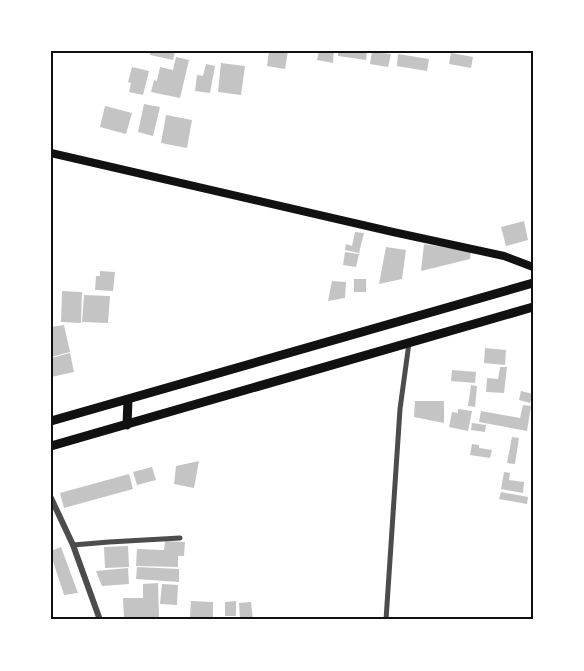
<svg xmlns="http://www.w3.org/2000/svg" width="584" height="671" font-family="'Open Sans',sans-serif">
<style>
.building{fill:#c4c4c4}
.lines{fill:none;stroke-linecap:round;stroke-linejoin:round}
.minor{stroke:#4c4c4c;stroke-width:5}
.tertiary{stroke:#4c4c4c;stroke-width:6}
.secondary{stroke:#111;stroke-width:8}
.primary{stroke:#111;stroke-width:9}
.neatline{fill:none;stroke:#111;stroke-width:2}
</style>
<rect width="100%" height="100%" fill="#fff"/>
<path class="building" d="M 150,51 L 175,51 L 173,60 L 150,55 Z
M 269,51 L 288,51 L 285,69 L 267,66 Z
M 319,51 L 334,51 L 333,63 L 317,60 Z
M 338,51 L 367,51 L 366,60 L 338,56 Z
M 372,52 L 391,54 L 388,67 L 370,64 Z
M 451,53 L 473,57 L 471,68 L 449,64 Z
M 398,54 L 429,59 L 427,71 L 397,66 Z
M 176,57 L 189,60 L 180,98 L 151,92 L 154,80 L 157,81 L 160,67 L 173,70 Z
M 221,63 L 245,66 L 241,95 L 218,92 Z
M 206,64 L 215,66 L 210,93 L 195,91 L 197,75 L 203,76 Z
M 132,67 L 149,71 L 143,95 L 129,92 L 131,83 L 128,82 Z
M 144,104 L 160,107 L 153,136 L 138,132 Z
M 105,106 L 132,113 L 126,134 L 100,127 Z
M 166,115 L 192,120 L 187,148 L 161,143 Z
M 524,221 L 528,240 L 506,246 L 501,227 Z
M 355,232 L 364,233 L 359,253 L 345,250 L 346,244 L 352,246 Z
M 424,244 L 471,252 L 470,259 L 421,271 Z
M 386,247 L 406,250 L 402,279 L 379,284 Z
M 345,252 L 359,254 L 356,267 L 343,265 Z
M 100,271 L 115,272 L 113,291 L 95,290 L 96,276 L 100,276 Z
M 354,279 L 366,279 L 366,292 L 354,292 Z
M 332,281 L 346,282 L 345,298 L 328,301 Z
M 62,291 L 82,292 L 81,323 L 61,322 Z
M 84,295 L 110,296 L 108,323 L 82,322 Z
M 64,325 L 70,352 L 51,357 L 51,327 Z
M 485,348 L 506,350 L 505,365 L 484,363 Z
M 70,353 L 74,372 L 51,377 L 51,358 Z
M 500,367 L 507,367 L 504,393 L 486,392 L 487,378 L 498,379 Z
M 452,370 L 476,372 L 475,383 L 451,381 Z
M 471,385 L 477,386 L 475,407 L 468,406 Z
M 521,391 L 533,394 L 530,403 L 519,400 Z
M 415,401 L 444,401 L 444,423 L 414,417 Z
M 523,405 L 531,406 L 527,431 L 479,422 L 481,411 L 520,418 Z
M 458,409 L 472,411 L 468,431 L 449,427 L 452,412 L 458,413 Z
M 472,423 L 486,425 L 485,432 L 471,430 Z
M 512,437 L 519,438 L 515,464 L 507,463 Z
M 472,444 L 479,445 L 479,448 L 492,450 L 490,458 L 470,455 Z
M 199,461 L 194,488 L 174,484 L 176,466 Z
M 152,467 L 156,480 L 137,485 L 133,472 Z
M 504,472 L 510,473 L 509,480 L 524,482 L 523,493 L 501,489 Z
M 129,474 L 133,489 L 64,508 L 60,493 Z
M 501,492 L 528,497 L 527,504 L 499,499 Z
M 165,541 L 185,542 L 184,556 L 178,556 L 178,567 L 136,566 L 137,549 L 164,550 Z
M 128,546 L 129,567 L 105,568 L 104,547 Z
M 61,547 L 78,593 L 64,595 L 51,555 L 51,551 Z
M 137,567 L 179,569 L 179,582 L 136,579 Z
M 128,568 L 129,584 L 102,586 L 96,571 Z
M 158,583 L 159,617 L 124,618 L 123,598 L 143,598 L 143,584 Z
M 162,584 L 178,585 L 177,605 L 160,604 Z
M 191,601 L 213,602 L 213,618 L 190,617 Z
M 236,601 L 236,616 L 225,616 L 225,602 Z
M 251,602 L 253,620 L 240,620 L 239,603 Z"/>
<g class="lines">
<path class="minor" d="M 73,545 L 109,542 L 180,538
M 386,620 L 400,409 L 409,343"/>
<path class="tertiary" d="M 51,498 L 73,545 L 100,620"/>
<path class="secondary" d="M 51,153 L 393,232 L 504,256 L 533,267"/>
<path class="primary" d="M 51,421 L 533,283
M 127,425 L 128,400
M 51,446 L 533,307"/>
</g>
<rect width="584" height="671" fill="none" stroke="#ffffff" stroke-width="105"/>
<rect x="52" y="52" width="480" height="566" class="neatline"/>
</svg>
